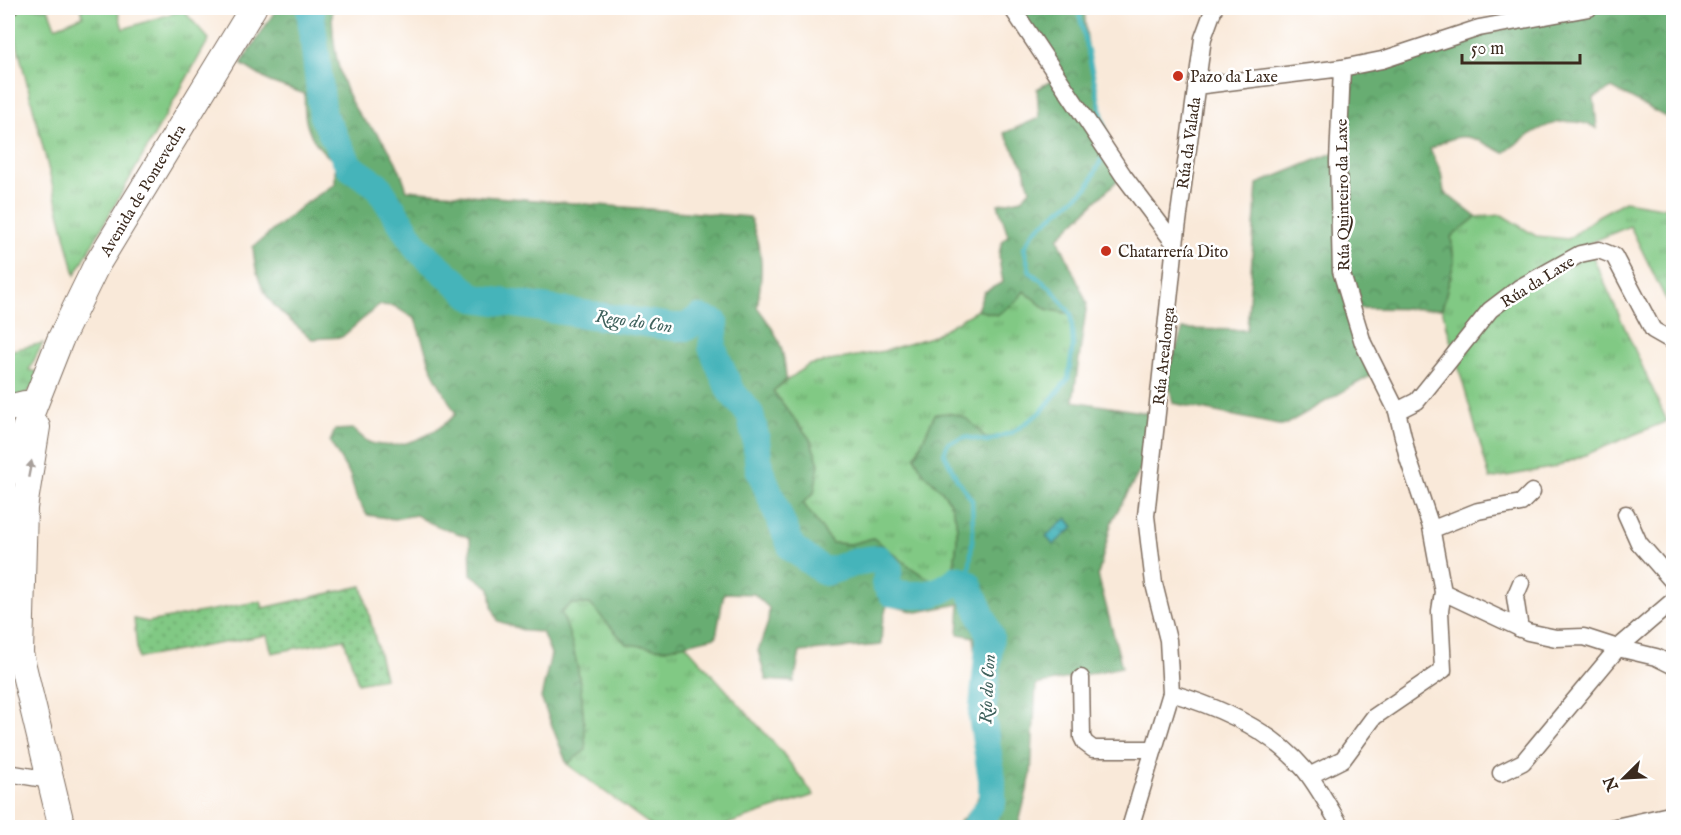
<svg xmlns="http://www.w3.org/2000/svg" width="1681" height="835" font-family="'IM FELL English',serif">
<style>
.grass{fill:url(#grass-tufts);stroke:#5e7a51;stroke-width:1.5}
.forest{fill:url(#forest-crowns);stroke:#526c48;stroke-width:1.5}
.garden{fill:url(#garden-dots);stroke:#5e7a51;stroke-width:1.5}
.water{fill:url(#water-ripples);stroke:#406f6c;stroke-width:1.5}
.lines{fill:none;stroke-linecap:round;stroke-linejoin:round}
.stream{stroke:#44b4ba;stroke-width:4.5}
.river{stroke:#44b4ba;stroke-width:28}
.street-casing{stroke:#7e6d5f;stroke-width:19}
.primary-casing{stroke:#7e6d5f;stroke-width:28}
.street{stroke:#fff;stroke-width:16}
.primary{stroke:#fff;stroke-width:26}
.oneway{fill:#a79f9a}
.poi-dot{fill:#c8321e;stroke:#fff;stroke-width:2}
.labels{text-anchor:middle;stroke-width:5;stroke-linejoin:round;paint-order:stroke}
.poi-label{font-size:16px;fill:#3b2a1e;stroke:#fff;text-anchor:start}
.street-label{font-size:16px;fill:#3b2a1e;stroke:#fff}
.water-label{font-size:18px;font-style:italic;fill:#3f615c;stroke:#fff}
</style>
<defs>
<pattern id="grass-tufts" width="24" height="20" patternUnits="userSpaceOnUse" patternTransform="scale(1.5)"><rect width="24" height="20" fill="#81c984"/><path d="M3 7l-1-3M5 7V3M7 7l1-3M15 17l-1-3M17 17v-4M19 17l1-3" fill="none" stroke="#6ba36b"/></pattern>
<pattern id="forest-crowns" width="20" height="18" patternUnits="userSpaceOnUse" patternTransform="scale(1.5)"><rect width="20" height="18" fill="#68ad72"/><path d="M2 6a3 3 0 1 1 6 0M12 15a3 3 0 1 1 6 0" fill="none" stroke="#578d5d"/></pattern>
<pattern id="garden-dots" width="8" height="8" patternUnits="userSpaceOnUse" patternTransform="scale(1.5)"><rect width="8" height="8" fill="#81c984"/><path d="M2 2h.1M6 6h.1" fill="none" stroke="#6ba36b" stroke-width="1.8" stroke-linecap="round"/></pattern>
<pattern id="water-ripples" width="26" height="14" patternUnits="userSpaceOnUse" patternTransform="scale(1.5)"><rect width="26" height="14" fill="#44b4ba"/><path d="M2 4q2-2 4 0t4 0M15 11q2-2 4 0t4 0" fill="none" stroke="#3a9397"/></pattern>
</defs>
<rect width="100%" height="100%" fill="#fff"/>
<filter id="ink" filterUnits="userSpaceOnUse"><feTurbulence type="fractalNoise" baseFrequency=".0167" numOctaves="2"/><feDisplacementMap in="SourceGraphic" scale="12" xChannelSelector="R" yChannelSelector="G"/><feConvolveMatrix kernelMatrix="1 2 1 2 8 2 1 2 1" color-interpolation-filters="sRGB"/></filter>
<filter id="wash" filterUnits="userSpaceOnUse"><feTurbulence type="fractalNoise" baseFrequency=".008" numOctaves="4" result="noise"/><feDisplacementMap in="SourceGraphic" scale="24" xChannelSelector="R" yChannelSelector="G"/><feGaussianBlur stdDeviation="1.35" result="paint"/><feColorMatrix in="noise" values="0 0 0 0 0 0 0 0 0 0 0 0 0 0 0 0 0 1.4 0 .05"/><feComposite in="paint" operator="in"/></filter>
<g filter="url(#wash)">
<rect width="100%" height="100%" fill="#f9e9d9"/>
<path class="grass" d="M 8,8 L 48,8 L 55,27 L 83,16 L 81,8 L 117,8 L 123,29 L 183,10 L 209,39 L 75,275 Z
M 1625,201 L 1673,209 L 1673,314 L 1630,226 L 1587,244 L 1667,421 L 1556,467 L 1490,479 L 1442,309 L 1454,262 L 1451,237 L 1476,217 L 1502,215 L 1536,236 L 1568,239 L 1598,216 Z
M 1024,291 L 1046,309 L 1071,314 L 1073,345 L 1068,379 L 1041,412 L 1013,432 L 979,440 L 935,415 L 915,457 C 923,475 928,476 940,489 C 963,513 958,542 953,572 L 933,580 C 910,571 894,552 873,538 L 851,544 L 832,543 L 802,503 L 819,464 L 810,439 L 773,391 L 808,365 L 884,351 L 931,337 L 977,310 L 997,315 Z
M 43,343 L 29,370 L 48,375 L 8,408 L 8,351 Z
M 571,604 L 590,604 L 665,649 L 685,644 L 781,751 L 814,795 L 719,827 L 653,827 L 567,764 L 585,750 C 583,702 578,656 561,612 Z"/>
<path class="forest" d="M 277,8 L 332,8 C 332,42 338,84 358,113 C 364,122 373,128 380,137 C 393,153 401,170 407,190 L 750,217 C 763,255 764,268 757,307 C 777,333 785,347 786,380 L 773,391 L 810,439 L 819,464 L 814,493 L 803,503 L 832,543 L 851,544 L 873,538 C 894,552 910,571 933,580 L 953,572 C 958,542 963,513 940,489 C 927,476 923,475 915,457 L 935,414 C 959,410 974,420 987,441 C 1019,430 1051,411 1067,379 C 1076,361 1073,334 1071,314 L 1046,309 L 1024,291 L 1017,301 L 997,315 L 977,310 L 984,292 L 1003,282 C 1000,265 994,248 1008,235 L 998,204 L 1022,199 L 1030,190 L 1023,165 L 1004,133 L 1039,118 L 1037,89 L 1058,77 L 1012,8 L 1084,8 C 1088,66 1100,121 1123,175 L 1058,238 L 1087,303 L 1073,401 L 1153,414 L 1153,447 L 1112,521 L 1098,575 L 1122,667 L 1036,685 L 1031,775 L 1018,827 L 955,827 C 963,817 976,809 979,794 C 986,767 972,738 972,711 C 973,686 978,663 974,637 L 958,634 L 960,604 L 917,612 L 887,605 L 882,624 L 881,645 L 800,652 L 794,682 L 766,680 L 758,651 L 768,622 L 769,608 L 754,594 L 724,593 L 716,637 L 665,649 L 626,644 L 590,604 L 571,604 L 561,612 C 580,655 583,703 586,750 L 567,764 L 541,698 L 551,654 L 542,632 L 525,631 L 498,621 L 492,606 L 490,588 L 471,574 L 470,538 C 451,530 433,527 416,515 L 394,519 L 367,515 L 356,497 L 350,475 L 330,442 L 335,430 L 353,429 C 358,433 365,441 371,443 C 401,452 436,434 456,414 L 434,375 L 415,319 L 394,306 L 379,305 L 342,337 L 312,339 C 275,307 257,299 253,247 L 303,205 L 335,184 L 335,162 C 310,143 302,124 305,94 L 270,82 L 241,64 Z
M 1589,8 L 1673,8 L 1673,121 L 1612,88 L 1594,98 L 1597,128 C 1559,111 1535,130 1504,153 C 1470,136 1465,129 1430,149 L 1441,172 L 1444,192 L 1476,217 L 1451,237 L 1454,262 L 1442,309 L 1351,308 L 1377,372 L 1283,426 L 1173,403 L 1167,374 L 1183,329 L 1247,330 L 1257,184 L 1338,151 L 1342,68 Z"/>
<path class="garden" d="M 362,586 L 385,678 L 358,683 L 344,639 L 272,653 L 267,635 L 138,658 L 134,619 L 148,622 L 261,601 L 263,608 Z"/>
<path class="water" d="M 1067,518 L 1074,527 L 1053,545 L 1046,536 Z"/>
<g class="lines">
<path class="stream" d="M 1078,8 L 1107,137
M 968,584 L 973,532 L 972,500 L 957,479 L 944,453 L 948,443 L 965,437 L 987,441 L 1013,432 L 1041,412 L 1068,379 L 1073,345 L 1071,314 L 1051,288 L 1030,272 L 1024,248 L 1034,231 L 1088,187 L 1101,160"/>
<path class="river" d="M 310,8 L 323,116 L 350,167 L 377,185 L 418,249 L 474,298 L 673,327 L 687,327 L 699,318 L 715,323 L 712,347 L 730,390 L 750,414 L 756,439 L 759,468 L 792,548 L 825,572 C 846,567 857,559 879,559 L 889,570 L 885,583 L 892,593 C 918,597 937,597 958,579 L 968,584 L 990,636 L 982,717 L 992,779 L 992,803 L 974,828"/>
</g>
</g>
<g filter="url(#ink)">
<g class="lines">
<g class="street-casing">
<path id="street" d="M 1012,8 L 1123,175 L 1175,244 L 1146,516 L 1154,584 L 1168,640 L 1171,693 L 1130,828
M 8,9 L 9,8
M 1196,86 L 1342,68 L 1382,60 L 1479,28 L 1589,8
M 1175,244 L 1203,38 L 1214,8
M 1397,411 L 1417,401 L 1490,310 L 1519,288 L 1580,254 L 1599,250 L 1614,256 L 1653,330 L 1674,342
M 1626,514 L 1639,543 L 1674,583
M 1431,527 L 1438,527 L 1478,511 L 1521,503 L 1532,492
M 1443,592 L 1528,632 L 1556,638 L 1584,637 L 1618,648 L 1674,600
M 1520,629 L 1515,597 L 1521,583
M 1081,678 L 1082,737 L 1085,743 L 1093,749 L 1154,749
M 1171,693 C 1219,707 1271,730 1304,769 C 1318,786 1329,808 1342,828
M 8,773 L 50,780
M 1501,773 L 1523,762 L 1618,648 L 1656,657 L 1674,666
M 1309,776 L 1343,759 L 1374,717 L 1443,670 L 1440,611 L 1443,592 L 1431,527 L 1408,458 L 1397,411 L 1363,343 L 1341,271 L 1338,162 L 1342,68
M 1611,828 L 1674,814"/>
</g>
<g class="primary-casing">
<path id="primary" d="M 8,408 L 25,404
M 8,472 L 60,340 L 96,266 L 253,8
M 16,637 L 62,828
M 20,653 L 24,508 L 37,427"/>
</g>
<use href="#street" class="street"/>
<use href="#primary" class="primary"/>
</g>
<defs><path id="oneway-solid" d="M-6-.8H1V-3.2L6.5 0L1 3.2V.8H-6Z" transform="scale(1.5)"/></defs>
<use class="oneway" href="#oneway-solid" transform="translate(30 469) rotate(-79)"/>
</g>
<g class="poi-dot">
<circle cx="1178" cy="76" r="6"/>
<circle cx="1106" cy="251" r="6"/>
</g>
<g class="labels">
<g class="poi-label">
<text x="1190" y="82">Pazo da Laxe</text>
<text x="1118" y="257">Chatarrería Dito</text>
</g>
<g class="street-label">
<text transform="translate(1188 143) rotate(-82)" y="6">Rúa da Valada</text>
<text transform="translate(142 190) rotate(-59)" y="6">Avenida de Pontevedra</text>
<text transform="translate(1342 195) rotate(-91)" y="6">Rúa Quinteiro da Laxe</text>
<text transform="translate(1537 281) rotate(-32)" y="6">Rúa da Laxe</text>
<text transform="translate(1163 356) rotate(-84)" y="6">Rúa Arealonga</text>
</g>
<g class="water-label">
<text transform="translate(634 321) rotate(8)" y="6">Rego do Con</text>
<text transform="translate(987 689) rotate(-87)" y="6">Río do Con</text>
</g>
</g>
<rect width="1681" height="835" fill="none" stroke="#fff" stroke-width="30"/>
<g transform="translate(1624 778) rotate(246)" stroke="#ffffff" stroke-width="4.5" paint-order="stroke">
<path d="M0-4.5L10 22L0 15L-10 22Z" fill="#3b2a1e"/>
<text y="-9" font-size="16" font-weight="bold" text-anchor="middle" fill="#3b2a1e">N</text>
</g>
<path d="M1462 54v9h118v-9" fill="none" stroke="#3b2a1e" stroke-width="3"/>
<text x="1471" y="54" font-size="18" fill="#3b2a1e" stroke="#ffffff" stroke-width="4.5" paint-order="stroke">50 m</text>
</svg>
